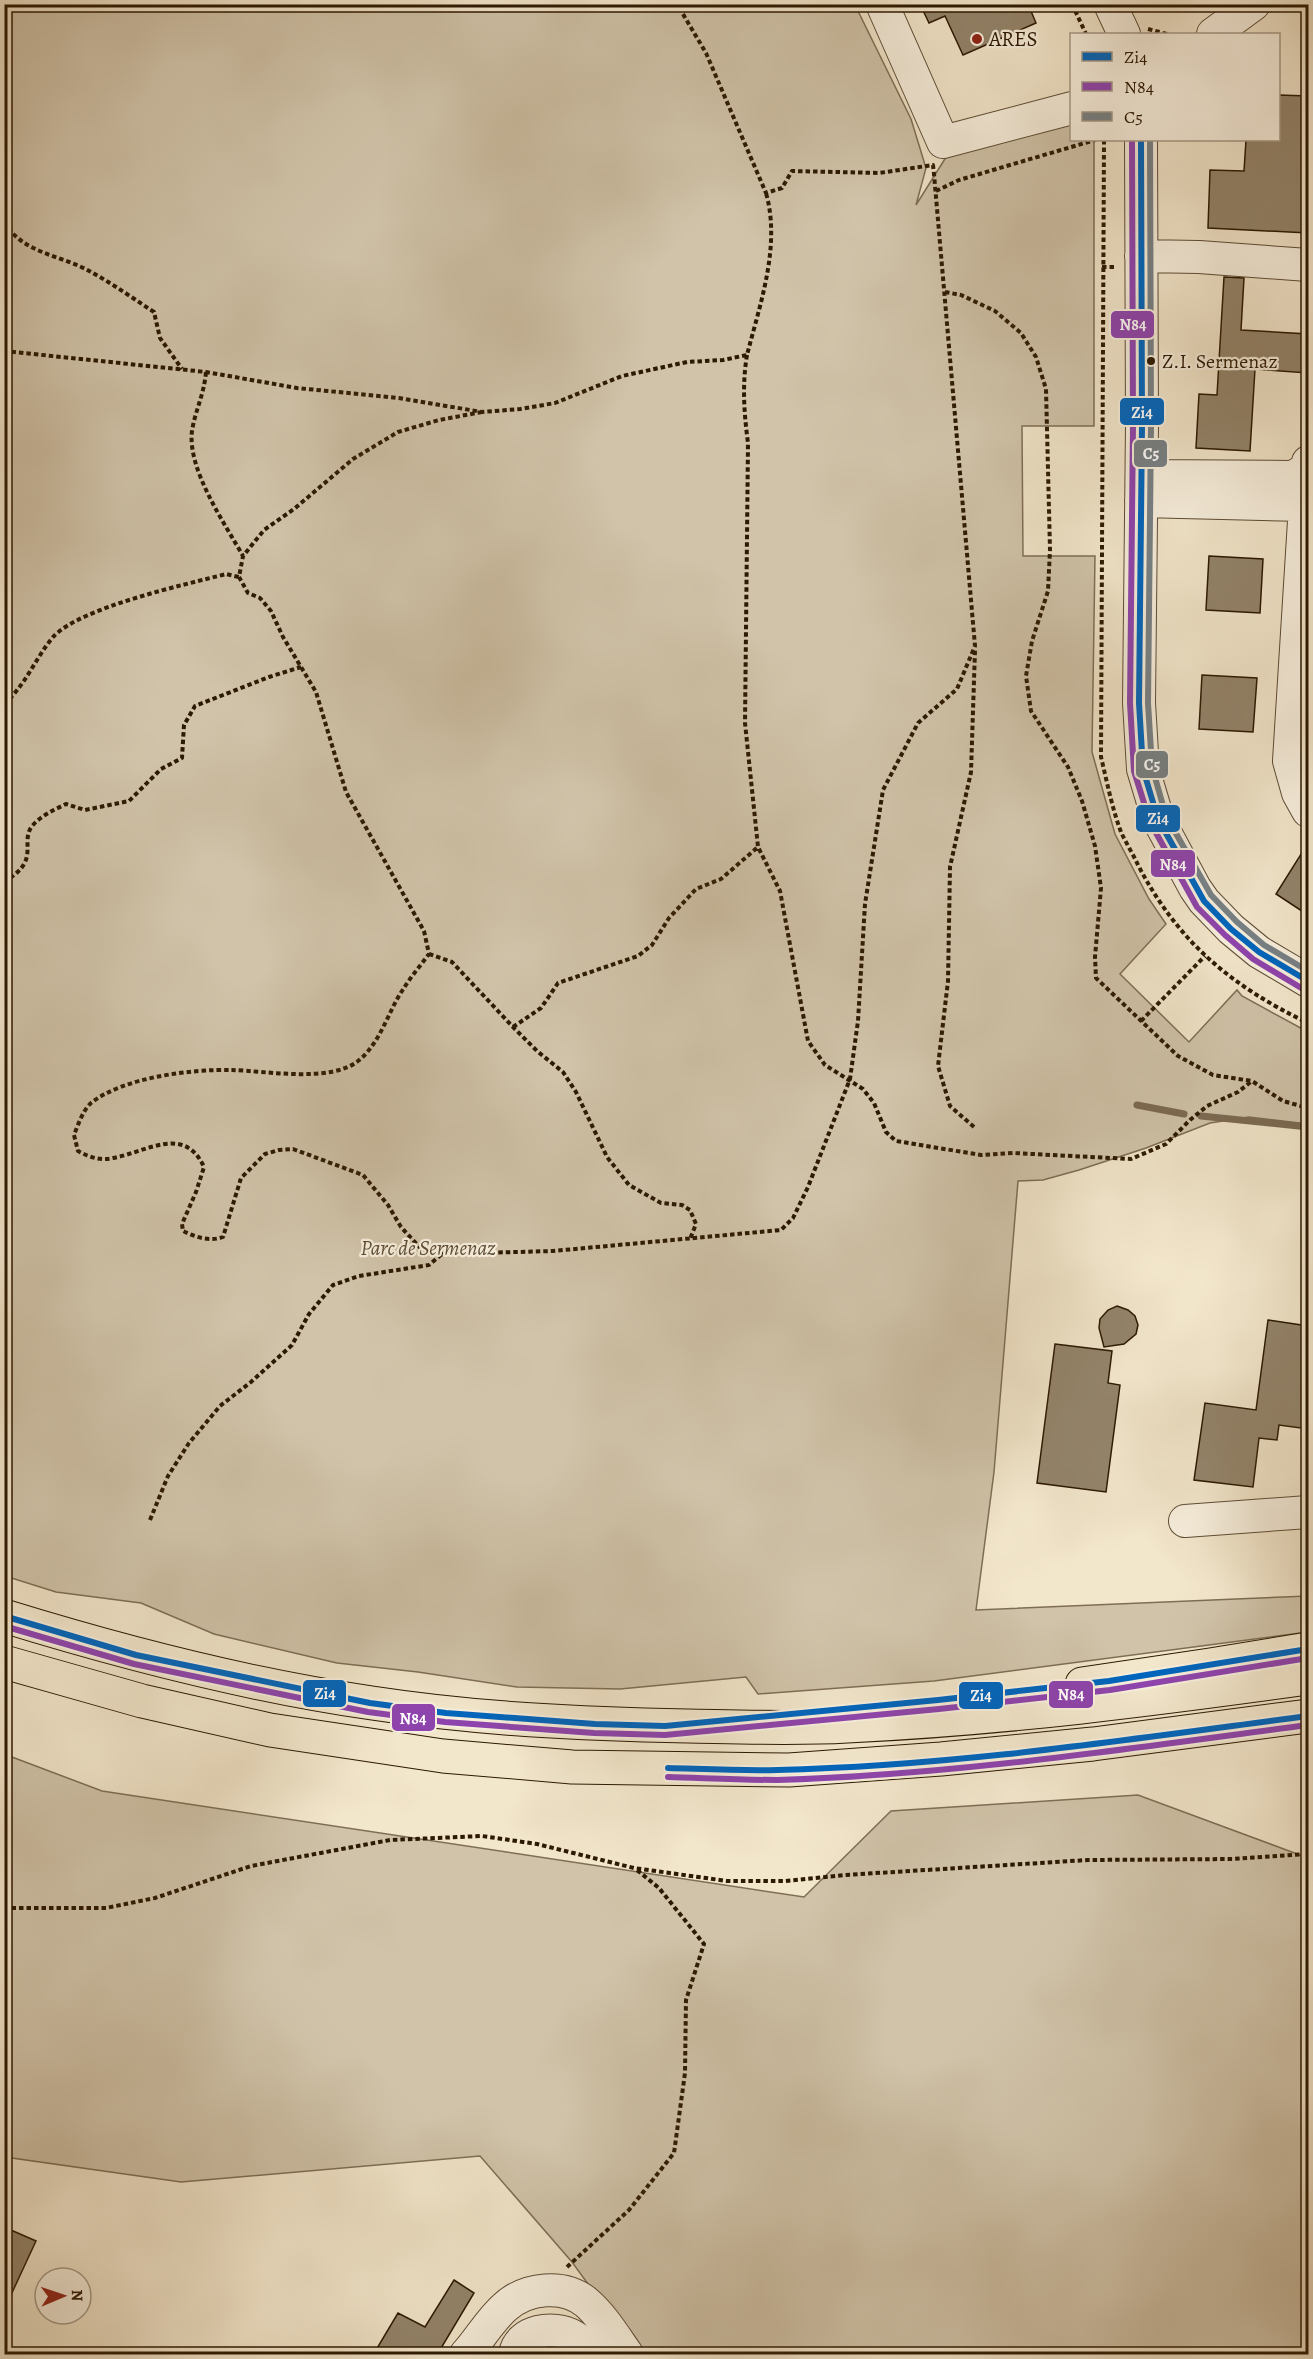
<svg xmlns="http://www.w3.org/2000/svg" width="1313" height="2359" font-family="Alegreya,serif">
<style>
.green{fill:#d0c3a9;stroke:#7e6e56;stroke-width:1.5}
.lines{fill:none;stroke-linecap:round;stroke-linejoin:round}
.stream{stroke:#7b6a52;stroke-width:7}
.building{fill:#93846b;stroke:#2c1903;stroke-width:1.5}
.minor-casing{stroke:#5e4c35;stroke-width:34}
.highway-casing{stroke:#2c1903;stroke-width:35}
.path{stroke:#2c1903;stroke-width:4;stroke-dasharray:4.5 3;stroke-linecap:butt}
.minor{stroke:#f7efdd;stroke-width:32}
.highway{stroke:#f2e6cb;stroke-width:33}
.bus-1-casing{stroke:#f7efdd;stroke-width:10}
.bus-2-casing{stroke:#f7efdd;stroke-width:10}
.bus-3-casing{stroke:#f7efdd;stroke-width:10}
.bus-1{stroke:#0065bd;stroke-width:6}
.bus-2{stroke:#8e44ad;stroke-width:6}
.bus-3{stroke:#778186;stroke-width:6}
.poi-dot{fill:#8f2418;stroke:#f7efdd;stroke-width:2}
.bus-dot{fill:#2c1903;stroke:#f7efdd;stroke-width:2}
.labels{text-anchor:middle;stroke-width:4.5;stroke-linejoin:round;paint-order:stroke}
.bus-label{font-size:20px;fill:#2c1903;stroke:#f7efdd;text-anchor:start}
.poi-label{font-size:21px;fill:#2c1903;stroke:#f7efdd;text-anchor:start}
.park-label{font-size:21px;font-style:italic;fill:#5d4c35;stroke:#f7efdd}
.line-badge{stroke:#f7efdd;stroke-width:2}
.badge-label{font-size:16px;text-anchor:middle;font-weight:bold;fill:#fff}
</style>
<rect width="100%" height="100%" fill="#f2e6cb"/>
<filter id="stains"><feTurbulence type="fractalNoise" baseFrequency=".00333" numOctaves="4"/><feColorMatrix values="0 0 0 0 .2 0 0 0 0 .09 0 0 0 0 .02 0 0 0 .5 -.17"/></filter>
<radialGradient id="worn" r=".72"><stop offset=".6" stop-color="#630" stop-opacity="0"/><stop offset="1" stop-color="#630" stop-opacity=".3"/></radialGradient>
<path class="green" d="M 5,5 L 855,5 L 911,119 L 926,168 L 916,205 L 948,154 L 1071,119 L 1072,140 L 1094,140 L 1094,426 L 1022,426 L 1023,556 L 1095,556 L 1092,752 L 1115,834 L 1149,899 L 1166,924 L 1120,974 L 1189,1042 L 1237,990 L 1242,996 L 1308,1032 L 1308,1124 L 1249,1117 L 1210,1123 L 1146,1148 L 1079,1170 L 1043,1180 L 1018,1181 L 994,1472 L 976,1610 L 1308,1596 L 1308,1632 L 934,1681 L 758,1694 L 746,1677 L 620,1689 L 517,1687 L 418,1672 L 337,1663 L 214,1634 L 141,1603 L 56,1592 L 5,1576 Z
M 4,1754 L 102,1791 L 804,1897 L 891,1811 L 1138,1795 L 1308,1858 L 1308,2354 L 639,2354 L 572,2262 L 480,2156 L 181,2182 L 5,2157 Z"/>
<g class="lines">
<path class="stream" d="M 1137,1105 L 1184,1114
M 1201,1116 L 1308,1127"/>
</g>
<path class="building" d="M 920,4 L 1028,4 L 1036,23 L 963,55 L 945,16 L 929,23 Z
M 1278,95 L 1308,96 L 1308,233 L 1208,228 L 1210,170 L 1244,171 L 1246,140 L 1278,140 Z
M 1224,277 L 1244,278 L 1241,330 L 1308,334 L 1308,373 L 1255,369 L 1250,451 L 1196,448 L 1199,394 L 1217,395 Z
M 1209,556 L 1263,559 L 1260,613 L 1206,610 Z
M 1202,675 L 1257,678 L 1253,732 L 1199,729 Z
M 1308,843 L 1308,915 L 1276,894 Z
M 1117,1306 L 1128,1310 L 1135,1316 L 1138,1325 L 1136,1334 L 1124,1344 L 1104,1347 L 1099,1328 L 1100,1319 L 1108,1310 Z
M 1268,1320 L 1308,1326 L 1308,1429 L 1279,1425 L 1277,1440 L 1259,1438 L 1253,1487 L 1194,1480 L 1205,1403 L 1256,1410 Z
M 1055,1344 L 1112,1351 L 1108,1383 L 1120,1385 L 1106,1492 L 1037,1483 Z
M 4,2227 L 36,2241 L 4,2310 Z
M 454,2280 L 474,2293 L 437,2355 L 373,2355 L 398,2313 L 425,2327 Z"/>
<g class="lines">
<g class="minor-casing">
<path id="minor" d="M 882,4 L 943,142 L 1072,108
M 1110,4 L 1124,34
M 1213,34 L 1254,4
M 1141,140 L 1142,425 L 1139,703 L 1143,769 L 1158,819 L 1195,888 L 1204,901 L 1231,929 L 1259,952 L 1308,981
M 1141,256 L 1199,257 L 1308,265
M 1142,476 L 1293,477 L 1308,468 L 1308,462
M 1141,501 L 1305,505 L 1289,761 L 1298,793 L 1308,811
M 1185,1521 L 1308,1512
M 466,2354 C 479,2340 490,2320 505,2307 C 526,2288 564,2283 587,2303 C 603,2317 615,2337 627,2354
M 515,2354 C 519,2330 554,2325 573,2336 C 582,2341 589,2347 594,2354"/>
</g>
<g class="highway-casing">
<path id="highway" d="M 4,1616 C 124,1653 247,1685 372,1703 C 477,1719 582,1724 688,1726 C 741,1727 795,1729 847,1726 C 1002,1719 1156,1699 1308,1678
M 4,1662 L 142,1701 L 270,1730 L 443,1756 L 572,1767 L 789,1770 L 941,1759 L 1093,1744 L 1308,1716
M 1082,1684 L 1210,1665 L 1308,1649"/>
</g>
<path class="path" d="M 1072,4 L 1086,34
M 1148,29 L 1167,34
M 4,33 L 9,4
M 1104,140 L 1101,757 C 1107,782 1112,808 1121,832 C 1126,843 1133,854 1138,865 C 1178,942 1231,986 1308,1023
M 936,191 L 959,180 L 1095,140
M 4,222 C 23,254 62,255 91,272 C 113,284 134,299 154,312 L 160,338 L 182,369
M 1102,267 L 1116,267
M 945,292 L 961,295 L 995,311 L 1021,333 L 1036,357 L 1046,389 L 1050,550 L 1048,591 L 1032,641 L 1026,676 L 1031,711 L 1068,767 L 1082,801 L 1095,846 L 1101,888 L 1095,957 L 1096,978 L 1178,1056 L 1213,1075 L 1252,1081 L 1283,1101 L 1308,1108
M 4,351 L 206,372 L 297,388 L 399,398 L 482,412 L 520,409 L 555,403 L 622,376 L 687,362 L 723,360 L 747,355 C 760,304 781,246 766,193
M 747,355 C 742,385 744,413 748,443 L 745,723 L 758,847 L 780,891 L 808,1041 L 825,1065 L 863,1089 L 874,1103 L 886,1132 L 896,1141 L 981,1155 L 1013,1153 L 1131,1159 L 1166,1144 L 1190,1120 L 1207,1106 L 1238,1092 L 1252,1081
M 206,372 C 204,395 195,411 192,431 C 187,469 225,524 243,556
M 482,412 L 439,420 L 398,432 L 353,459 L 294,509 L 264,530 L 243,556 L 239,577 L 248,593 L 260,598 L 271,611 L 283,637 L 316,692 L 346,792 L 424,931 L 429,954 C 420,966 410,978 402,991 C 388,1012 380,1044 358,1061 C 330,1083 267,1071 232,1070 C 192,1069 124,1077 91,1103 C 83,1110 78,1125 74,1135 L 78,1151 C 89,1157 100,1161 113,1158 C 147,1152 184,1124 204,1167 L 196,1192 L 182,1224 L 183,1231 C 195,1237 210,1242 223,1237 L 241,1178 L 265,1154 L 279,1150 L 293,1149 L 363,1175 L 388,1205 L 401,1227 L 423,1251 L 443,1254 L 553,1251 L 781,1230 L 793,1218 L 808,1187 L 850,1079 L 858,1021 L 865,904 L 883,790 L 918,723 L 957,689 L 975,646 L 934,174 L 933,165 L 879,173 L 792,171 L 782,188 L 766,193 L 706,53 L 677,4
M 4,704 C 25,686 35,659 53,637 C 81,607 184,585 226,574 L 239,577
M 4,882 C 12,877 21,871 25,862 C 31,850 23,836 33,825 C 42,815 54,810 66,804 L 85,810 L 129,801 L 161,769 L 182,758 L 184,725 L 195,706 L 269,677 L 301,667
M 429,954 L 452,962 L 513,1027 L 537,1051 L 563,1072 L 576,1092 L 607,1157 L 629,1185 L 661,1203 L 682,1205 L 690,1210 L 696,1224 L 690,1239
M 1141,1021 L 1205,956
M 513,1027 L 541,1008 L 558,983 L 638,956 L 652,945 L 669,918 L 696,889 L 721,879 L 758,847
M 974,1127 L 950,1106 L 938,1066 L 948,981 L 950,867 L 971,772 L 975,650
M 150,1520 L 168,1476 L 189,1443 L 220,1406 L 251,1382 L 292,1345 L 309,1314 L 333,1285 L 359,1276 L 429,1265 L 442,1254
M 4,1908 L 106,1908 L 155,1898 L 251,1866 L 390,1840 L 482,1836 L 537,1844 L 634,1868 L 727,1881 L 785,1881 L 845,1875 L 1088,1860 L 1233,1859 L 1308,1854
M 567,2267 L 629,2210 L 674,2153 L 685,2073 L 686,2000 L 704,1944 L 659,1888 L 637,1870"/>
<use href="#minor" class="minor"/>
<use href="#highway" class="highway"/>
<g class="bus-1-casing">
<path id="bus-1" d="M 1141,140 L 1142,425 L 1139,703 L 1143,769 L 1158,819 L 1204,901 L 1231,929 L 1259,952 L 1308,981
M 4,1616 L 136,1655 L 370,1703 L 446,1713 L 595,1724 L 665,1726 L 938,1700 L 1109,1681 L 1308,1649
M 668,1768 C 704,1769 741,1771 777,1770 C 955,1766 1132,1739 1308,1716"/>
</g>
<g class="bus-2-casing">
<path id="bus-2" d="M 1132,140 L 1133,425 L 1130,703 L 1134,771 L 1150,822 L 1197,907 L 1225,935 L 1253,959 L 1303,989
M 4,1626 L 134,1664 L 368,1712 L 445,1722 L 594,1733 L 665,1735 L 939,1709 L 1110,1690 L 1308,1658
M 668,1777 C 704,1778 740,1780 777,1780 C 954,1775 1132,1748 1308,1725"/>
</g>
<g class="bus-3-casing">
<path id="bus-3" d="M 1150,140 L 1151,425 L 1148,703 L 1152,767 L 1166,816 L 1211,895 L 1237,922 L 1264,945 L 1308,971"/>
</g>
<use href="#bus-1" class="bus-1"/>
<use href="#bus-2" class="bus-2"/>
<use href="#bus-3" class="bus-3"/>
</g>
<circle class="poi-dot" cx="977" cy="39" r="6"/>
<circle class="bus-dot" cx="1151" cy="361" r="5"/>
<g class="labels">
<g class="bus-label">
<text x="1162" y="368">Z.I. Sermenaz</text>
</g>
<g class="poi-label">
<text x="989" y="46">ARES</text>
</g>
<g class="park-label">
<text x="428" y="1255">Parc de Sermenaz</text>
</g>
</g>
<g class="line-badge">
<rect x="1110" y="310" width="45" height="29" rx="6" fill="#8e44ad"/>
<rect x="1119" y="397" width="46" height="29" rx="6" fill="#0065bd"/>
<rect x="1133" y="439" width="35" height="29" rx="6" fill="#778186"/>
<rect x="1135" y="750" width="34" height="29" rx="6" fill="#778186"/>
<rect x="1135" y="804" width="46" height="29" rx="6" fill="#0065bd"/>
<rect x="1150" y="849" width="46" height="29" rx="6" fill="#8e44ad"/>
<rect x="302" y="1679" width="45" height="29" rx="6" fill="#0065bd"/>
<rect x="1048" y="1680" width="46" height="29" rx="6" fill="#8e44ad"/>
<rect x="958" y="1681" width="46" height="29" rx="6" fill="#0065bd"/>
<rect x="391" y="1703" width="45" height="29" rx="6" fill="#8e44ad"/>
</g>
<g class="badge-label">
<text x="1133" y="330">N84</text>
<text x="1142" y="418">Zi4</text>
<text x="1151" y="459">C5</text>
<text x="1152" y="770">C5</text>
<text x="1158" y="824">Zi4</text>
<text x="1173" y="870">N84</text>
<text x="325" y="1699">Zi4</text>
<text x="1071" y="1700">N84</text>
<text x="981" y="1701">Zi4</text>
<text x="413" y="1724">N84</text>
</g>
<rect width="1313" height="2359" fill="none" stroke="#f2e6cb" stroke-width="24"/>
<rect x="6" y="6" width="1301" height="2347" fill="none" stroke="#2c1903" stroke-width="3"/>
<rect x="12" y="12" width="1289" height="2335" fill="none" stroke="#2c1903" stroke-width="1.5"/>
<rect x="1070" y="33" width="210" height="108" fill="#f7efdd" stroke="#a69986" stroke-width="1.5"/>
<rect x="1082" y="52" width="30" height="9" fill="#0065bd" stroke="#a69986" stroke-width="1.5"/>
<text x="1124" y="63" font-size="18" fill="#2c1903">Zi4</text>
<rect x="1082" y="82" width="30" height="9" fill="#8e44ad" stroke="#a69986" stroke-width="1.5"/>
<text x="1124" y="93" font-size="18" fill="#2c1903">N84</text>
<rect x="1082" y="112" width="30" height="9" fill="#778186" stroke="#a69986" stroke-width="1.5"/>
<text x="1124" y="123" font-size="18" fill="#2c1903">C5</text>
<g transform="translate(63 2296) rotate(88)"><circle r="28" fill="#f7efdd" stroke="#a69986" stroke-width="1.5"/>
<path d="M0-4.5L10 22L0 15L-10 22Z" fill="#8f2418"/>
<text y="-9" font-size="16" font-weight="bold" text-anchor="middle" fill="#2c1903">N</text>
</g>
<rect width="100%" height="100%" filter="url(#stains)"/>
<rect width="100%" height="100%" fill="url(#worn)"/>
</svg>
